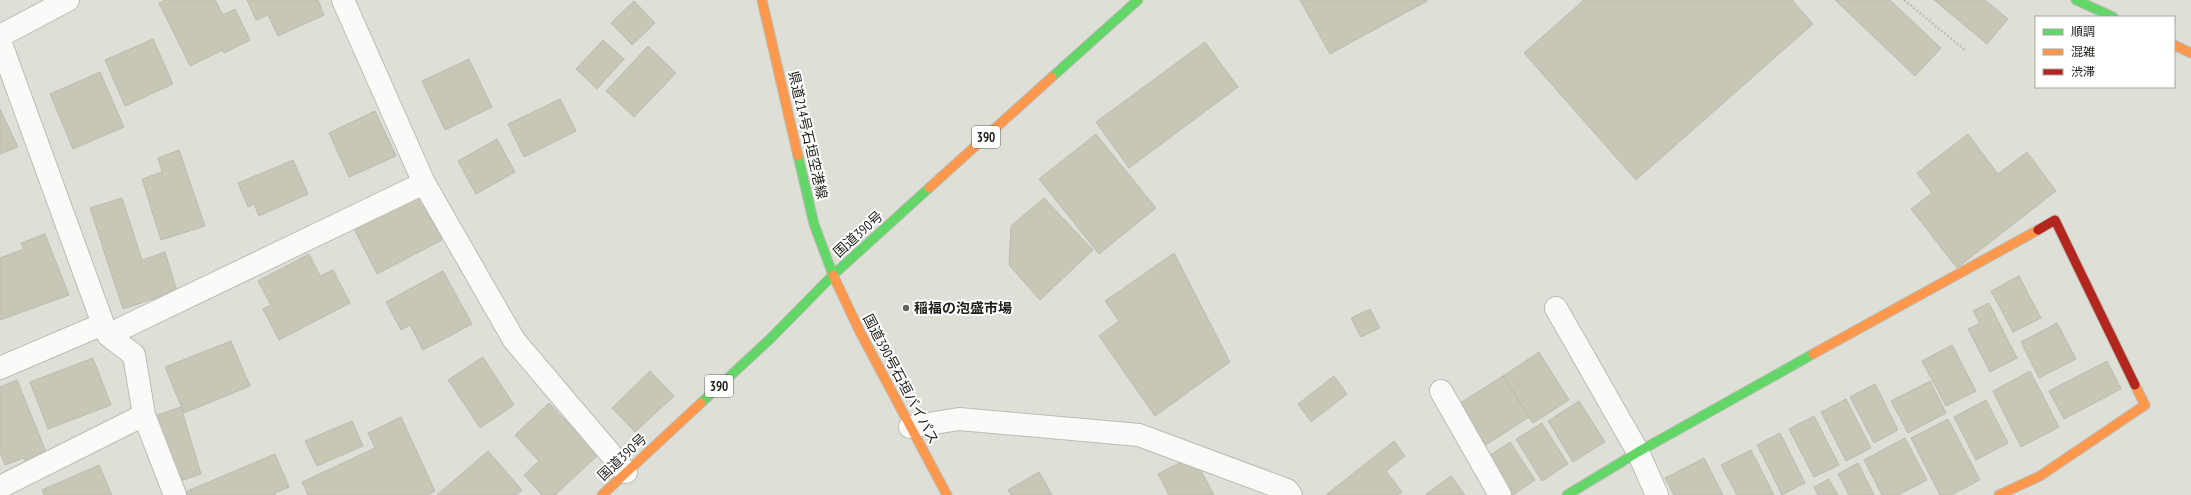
<svg xmlns="http://www.w3.org/2000/svg" width="2191" height="495" font-family="'PT Sans Narrow','Noto Sans JP',sans-serif">
<style>
.building{fill:#c8c6b5;stroke:#bbbbb4}
.lines{fill:none;stroke-linecap:round;stroke-linejoin:round}
.street-casing{stroke:#bbbcb5;stroke-width:24}
.fast-casing{stroke:#bbbcb5;stroke-width:11}
.slow-casing{stroke:#bbbcb5;stroke-width:11}
.jam-casing{stroke:#bbbcb5;stroke-width:11}
.path{stroke:#bebfbc;stroke-width:2.5;stroke-dasharray:2 2;stroke-linecap:butt}
.street{stroke:#fafaf9;stroke-width:22}
.fast{stroke:#63d668;stroke-width:9}
.slow{stroke:#ff974d;stroke-width:9}
.jam{stroke:#b3261e;stroke-width:9}
.poi-dot{fill:#61635c;stroke:#fff;stroke-width:1.5}
.labels{text-anchor:middle;stroke-width:4;stroke-linejoin:round;paint-order:stroke}
.shield{fill:#fff;stroke:#62625e;stroke-width:1}
.shield-label{font-size:13px;font-weight:bold;fill:#1e1f19}
.street-label{font-size:14px;fill:#1e1f19;stroke:#fff}
.poi-label{font-size:14px;font-weight:bold;fill:#1e1f19;stroke:#fff;text-anchor:start}
</style>
<rect width="100%" height="100%" fill="#dee0d7"/>
<path class="building" d="M 165,0 L 215,0 L 223,15 L 235,9 L 250,40 L 224,53 L 223,50 L 190,66 L 159,3 Z
M 247,0 L 318,0 L 324,15 L 278,36 L 268,15 L 256,20 Z
M 1300,0 L 1427,0 L 1427,1 L 1330,54 Z
M 1584,0 L 1792,0 L 1813,24 L 1636,180 L 1524,53 Z
M 1835,0 L 1890,0 L 1941,48 L 1915,76 Z
M 1934,0 L 1985,0 L 2008,19 L 1987,44 Z
M 634,1 L 655,23 L 632,45 L 611,23 Z
M 153,39 L 173,84 L 125,106 L 105,60 Z
M 603,40 L 624,59 L 597,89 L 576,69 Z
M 1205,42 L 1238,87 L 1129,168 L 1096,122 Z
M 648,46 L 676,73 L 634,117 L 606,91 Z
M 469,59 L 492,107 L 445,130 L 422,81 Z
M 100,72 L 124,127 L 73,149 L 50,94 Z
M 560,99 L 576,131 L 524,157 L 508,124 Z
M 0,109 L 18,147 L 0,154 Z
M 375,111 L 396,156 L 349,177 L 329,133 Z
M 1096,134 L 1156,208 L 1099,254 L 1039,179 Z
M 1968,134 L 1998,174 L 2027,152 L 2056,191 L 1957,268 L 1911,209 L 1932,193 L 1917,173 Z
M 497,139 L 515,172 L 476,194 L 458,161 Z
M 179,150 L 205,226 L 161,240 L 142,179 L 162,172 L 158,158 Z
M 293,160 L 308,194 L 259,216 L 254,204 L 248,207 L 238,183 Z
M 420,196 L 442,240 L 377,274 L 354,229 Z
M 122,198 L 142,260 L 165,252 L 177,291 L 123,309 L 90,208 Z
M 1044,198 L 1093,250 L 1040,300 L 1009,265 L 1011,226 Z
M 45,234 L 69,295 L 0,320 L 0,258 L 24,249 L 21,243 Z
M 1174,253 L 1230,362 L 1155,416 L 1099,336 L 1119,321 L 1105,301 Z
M 309,254 L 320,276 L 333,270 L 350,303 L 279,340 L 263,309 L 271,305 L 258,281 Z
M 443,271 L 472,324 L 423,350 L 410,325 L 401,330 L 386,302 Z
M 2019,276 L 2041,318 L 2013,332 L 1991,291 Z
M 1989,303 L 2017,358 L 1990,372 L 1968,329 L 1980,323 L 1973,311 Z
M 1370,309 L 1380,328 L 1361,337 L 1351,318 Z
M 2057,323 L 2076,359 L 2039,378 L 2021,342 Z
M 231,341 L 250,386 L 184,413 L 165,367 Z
M 1952,345 L 1976,391 L 1946,406 L 1922,361 Z
M 1539,352 L 1569,400 L 1533,423 L 1503,376 Z
M 483,357 L 514,405 L 480,428 L 448,380 Z
M 93,358 L 111,405 L 48,429 L 30,382 Z
M 2107,361 L 2121,389 L 2064,419 L 2049,391 Z
M 650,371 L 674,396 L 635,432 L 612,408 Z
M 2030,371 L 2059,427 L 2021,447 L 1993,391 Z
M 1334,376 L 1347,394 L 1311,422 L 1298,404 Z
M 1503,376 L 1529,417 L 1484,446 L 1457,405 Z
M 17,380 L 48,457 L 27,467 L 24,458 L 5,465 L 0,452 L 0,387 Z
M 1930,381 L 1946,413 L 1908,433 L 1891,401 Z
M 1875,384 L 1898,430 L 1874,443 L 1850,397 Z
M 1846,399 L 1871,448 L 1846,461 L 1821,412 Z
M 1986,400 L 2008,443 L 1976,460 L 1954,417 Z
M 1579,401 L 1605,442 L 1573,462 L 1548,421 Z
M 549,403 L 598,455 L 555,495 L 542,495 L 524,475 L 539,461 L 515,435 Z
M 181,407 L 201,474 L 177,482 L 157,415 Z
M 1814,416 L 1839,465 L 1814,477 L 1789,429 Z
M 401,417 L 435,491 L 427,495 L 308,495 L 302,482 L 375,448 L 368,433 Z
M 1948,419 L 1980,480 L 1951,495 L 1940,495 L 1911,438 Z
M 352,421 L 363,446 L 317,466 L 305,441 Z
M 1542,423 L 1568,464 L 1542,481 L 1516,439 Z
M 1780,433 L 1805,483 L 1782,495 L 1757,445 Z
M 1905,438 L 1927,480 L 1898,495 L 1882,495 L 1864,460 Z
M 1394,441 L 1405,456 L 1386,471 L 1402,492 L 1397,495 L 1326,495 Z
M 1510,442 L 1535,480 L 1513,495 L 1509,495 L 1486,458 Z
M 1751,450 L 1774,495 L 1737,495 L 1721,465 Z
M 488,451 L 522,490 L 516,495 L 437,495 Z
M 275,454 L 289,487 L 275,493 L 275,495 L 178,495 Z
M 1193,456 L 1214,495 L 1169,495 L 1158,474 Z
M 1704,458 L 1723,495 L 1674,495 L 1665,478 Z
M 1858,463 L 1874,495 L 1849,495 L 1838,474 Z
M 99,465 L 112,495 L 44,495 L 42,490 Z
M 1039,472 L 1052,495 L 1011,495 L 1008,490 Z
M 1451,476 L 1465,495 L 1425,495 Z
M 1829,479 L 1838,495 L 1818,495 L 1814,487 Z"/>
<g class="lines">
<g class="street-casing">
<path id="street" d="M 343,0 L 424,183 L 514,340 L 626,472
M 0,36 L 68,0
M 0,41 L 103,324 L 108,335 L 134,355 L 144,415 L 175,495
M 1556,308 L 1638,452 L 1657,495
M 108,335 L 424,183
M 0,368 L 103,324
M 1441,391 L 1500,495
M 910,427 L 959,419 L 1139,435 L 1287,490 L 1291,495
M 0,487 L 144,415"/>
</g>
<g class="fast-casing">
<path id="fast" d="M 2076,0 L 2113,17
M 1052,77 L 1138,0
M 798,156 L 814,224 L 833,275
M 701,403 L 770,339 L 833,275 L 929,188
M 1567,495 L 1638,452 L 1813,354"/>
</g>
<g class="slow-casing">
<path id="slow" d="M 762,0 L 798,156
M 2174,45 L 2191,53
M 929,188 L 1052,77
M 833,275 L 860,332 L 947,495
M 1813,354 L 2038,230
M 602,495 L 701,403
M 1999,495 L 2040,476 L 2145,405 L 2135,385"/>
</g>
<g class="jam-casing">
<path id="jam" d="M 2038,230 L 2055,220 L 2135,385"/>
</g>
<path class="path" d="M 1904,0 L 1966,51"/>
<use href="#street" class="street"/>
<use href="#fast" class="fast"/>
<use href="#slow" class="slow"/>
<use href="#jam" class="jam"/>
</g>
<circle class="poi-dot" cx="906" cy="308" r="4"/>
<g class="labels">
<g class="shield">
<rect x="972" y="126" width="28" height="22" rx="3"/>
<rect x="705" y="375" width="28" height="22" rx="3"/>
</g>
<g class="shield-label">
<text x="986" y="142">390</text>
<text x="719" y="391">390</text>
</g>
<g class="street-label">
<text transform="translate(808 135) rotate(77)" y="5">県道214号石垣空港線</text>
<text transform="translate(858 234) rotate(-42)" y="5">国道390号</text>
<text transform="translate(901 379) rotate(62)" y="5">国道390号石垣バイパス</text>
<text transform="translate(622 457) rotate(-43)" y="5">国道390号</text>
</g>
<g class="poi-label">
<text x="914" y="313">稲福の泡盛市場</text>
</g>
</g>
<rect x="2035" y="16" width="140" height="72" fill="#ffffff" stroke="#a5a5a3"/>
<rect x="2043" y="29" width="20" height="6" fill="#63d668" stroke="#a5a5a3"/>
<text x="2071" y="36" font-size="12" fill="#1e1f19">順調</text>
<rect x="2043" y="49" width="20" height="6" fill="#ff974d" stroke="#a5a5a3"/>
<text x="2071" y="56" font-size="12" fill="#1e1f19">混雑</text>
<rect x="2043" y="69" width="20" height="6" fill="#b3261e" stroke="#a5a5a3"/>
<text x="2071" y="76" font-size="12" fill="#1e1f19">渋滞</text>
</svg>
